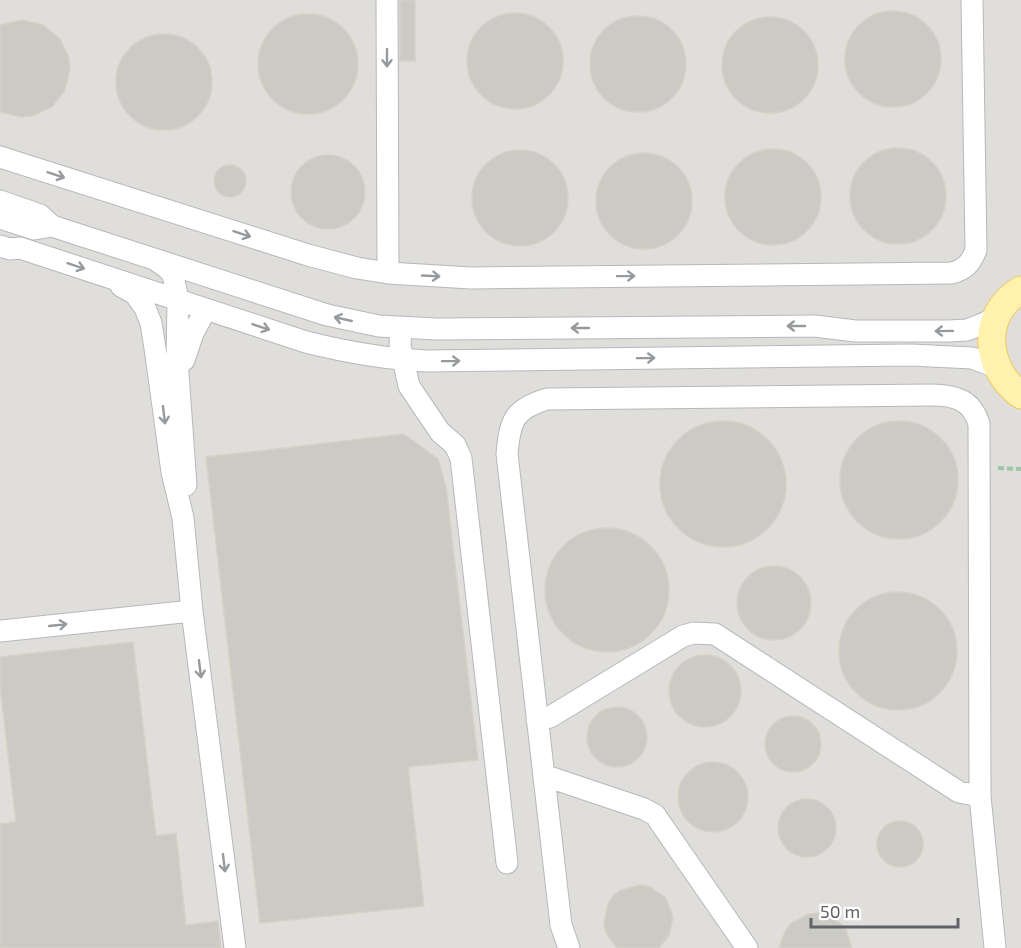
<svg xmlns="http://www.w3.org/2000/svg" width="1021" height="948" font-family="'Exo 2',sans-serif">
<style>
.industrial{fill:#e0deda}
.building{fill:#cccac5;stroke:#d6d1c6;stroke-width:1.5}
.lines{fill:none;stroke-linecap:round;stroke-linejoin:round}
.minor-casing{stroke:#b5b8bc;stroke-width:23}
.major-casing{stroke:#f2c960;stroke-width:29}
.path{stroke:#9cc7a9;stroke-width:4;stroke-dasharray:6 3;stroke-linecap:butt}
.minor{stroke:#fff;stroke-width:21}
.major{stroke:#fff2af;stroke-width:27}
.oneway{stroke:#979a9d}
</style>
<rect width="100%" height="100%" fill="#f1efe8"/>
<path class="industrial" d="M 0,0 L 1021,0 L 1021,948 L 0,948 Z"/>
<path class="building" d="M 400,0 L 415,0 L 415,61 L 400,61 Z
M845 59a48 48 0 1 1 96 0a48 48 0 1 1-96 0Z
M467 61a48 48 0 1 1 96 0a48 48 0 1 1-96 0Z
M258 64a50 50 0 1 1 100 0a50 50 0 1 1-100 0Z
M590 64a48 48 0 1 1 96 0a48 48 0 1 1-96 0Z
M722 65a48 48 0 1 1 96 0a48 48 0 1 1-96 0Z
M 22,20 L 43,25 L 60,39 L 69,58 L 70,69 L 65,90 L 52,107 L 32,116 L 21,117 L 0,112 L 0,25 Z
M116 82a48 48 0 1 1 96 0a48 48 0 1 1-96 0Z
M850 196a48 48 0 1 1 96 0a48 48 0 1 1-96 0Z
M725 197a48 48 0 1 1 96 0a48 48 0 1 1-96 0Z
M472 198a48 48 0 1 1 96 0a48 48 0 1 1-96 0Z
M596 201a48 48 0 1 1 96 0a48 48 0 1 1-96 0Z
M291 192a37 37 0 1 1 74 0a37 37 0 1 1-74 0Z
M214 181a16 16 0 1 1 32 0a16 16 0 1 1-32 0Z
M840 480a59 59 0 1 1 118 0a59 59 0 1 1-118 0Z
M660 484a63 63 0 1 1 126 0a63 63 0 1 1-126 0Z
M 404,434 L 438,459 L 446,487 L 478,760 L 408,767 L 424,906 L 260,923 L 206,457 Z
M545 590a62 62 0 1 1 124 0a62 62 0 1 1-124 0Z
M737 603a37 37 0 1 1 74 0a37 37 0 1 1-74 0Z
M839 651a59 59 0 1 1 118 0a59 59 0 1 1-118 0Z
M 133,642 L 156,836 L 176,833 L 186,925 L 218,921 L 221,948 L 0,948 L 0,824 L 16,822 L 0,686 L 0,657 Z
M669 691a36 36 0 1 1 72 0a36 36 0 1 1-72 0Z
M587 737a30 30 0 1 1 60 0a30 30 0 1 1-60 0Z
M765 744a28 28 0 1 1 56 0a28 28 0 1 1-56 0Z
M678 797a35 35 0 1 1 70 0a35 35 0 1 1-70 0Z
M778 828a29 29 0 1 1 58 0a29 29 0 1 1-58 0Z
M877 844a23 23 0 1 1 46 0a23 23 0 1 1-46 0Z
M 640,885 L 650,887 L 666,898 L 673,917 L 669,936 L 659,948 L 617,948 L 606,933 L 604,923 L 608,904 L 613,896 L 621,890 Z
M 819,913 L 829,915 L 845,927 L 852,948 L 779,948 L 785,932 L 791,923 L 809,914 Z"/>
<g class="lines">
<g class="minor-casing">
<path id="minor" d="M 387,0 L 388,273
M 0,157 L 308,255 L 357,268 L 388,273 L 471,278 L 951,273 C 965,270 971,263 976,250 L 972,0
M 0,201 L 40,215 L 52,226 L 327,315 L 379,326 L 437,329 L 815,326 L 855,331 L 949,331 L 967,330 L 985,323 L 999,314
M 0,218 L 34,229 L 52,226
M 0,246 L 10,249 L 20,248 L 306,342 C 346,352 385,359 427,361 L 911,355 L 972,358 L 997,367
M 157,261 L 167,268 L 173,275 L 178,300 L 177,359 L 186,485
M 121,286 L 135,294 L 145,308 L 151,323 L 155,348 L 172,472 L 183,518 L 192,611 L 235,948
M 401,328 L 400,345 L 409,386 L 440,432 L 455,445 L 461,458 L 507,863
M 184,360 L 193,333 L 206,309
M 0,631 L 192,611
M 537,720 L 550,717 L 683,636 L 694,633 L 715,634 L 959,792 L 980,796
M 544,779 L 552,778 L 644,809 L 655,815 L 747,948
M 569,948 L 561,925 L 507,454 C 510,420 514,409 547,399 L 932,395 C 955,395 972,400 979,424 L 980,796 L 995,948"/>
</g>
<g class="major-casing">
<path id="major" d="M 1021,290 C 979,314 985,370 1021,395"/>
</g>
<path class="path" d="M 998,468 L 1021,469"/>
<use href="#minor" class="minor"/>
<use href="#major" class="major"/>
</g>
<defs><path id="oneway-shaft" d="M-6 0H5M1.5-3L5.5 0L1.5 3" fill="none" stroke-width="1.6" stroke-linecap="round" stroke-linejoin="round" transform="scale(1.5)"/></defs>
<g class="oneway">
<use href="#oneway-shaft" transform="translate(387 58) rotate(90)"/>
<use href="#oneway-shaft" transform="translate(56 175) rotate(18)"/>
<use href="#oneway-shaft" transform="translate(242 234) rotate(18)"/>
<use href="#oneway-shaft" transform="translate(76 266) rotate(18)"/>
<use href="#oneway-shaft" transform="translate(431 276) rotate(3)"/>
<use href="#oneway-shaft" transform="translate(626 276) rotate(-1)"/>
<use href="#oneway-shaft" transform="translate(343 319) rotate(-167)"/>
<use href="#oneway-shaft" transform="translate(796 326) rotate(180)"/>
<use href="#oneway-shaft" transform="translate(261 327) rotate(18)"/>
<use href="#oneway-shaft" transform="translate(580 328) rotate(180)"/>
<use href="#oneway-shaft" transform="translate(944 331) rotate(179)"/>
<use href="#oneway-shaft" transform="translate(646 358) rotate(-1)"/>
<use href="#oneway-shaft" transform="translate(451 361) rotate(-1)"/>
<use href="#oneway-shaft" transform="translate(164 415) rotate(83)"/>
<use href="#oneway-shaft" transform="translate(58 625) rotate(-6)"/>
<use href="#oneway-shaft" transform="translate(200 669) rotate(83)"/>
<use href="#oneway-shaft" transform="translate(224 863) rotate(83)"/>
</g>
<path d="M811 918v9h147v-9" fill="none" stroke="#5f6368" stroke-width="3"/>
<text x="820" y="918" font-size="18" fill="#5f6368" stroke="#ffffff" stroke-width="4.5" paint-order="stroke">50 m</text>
</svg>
